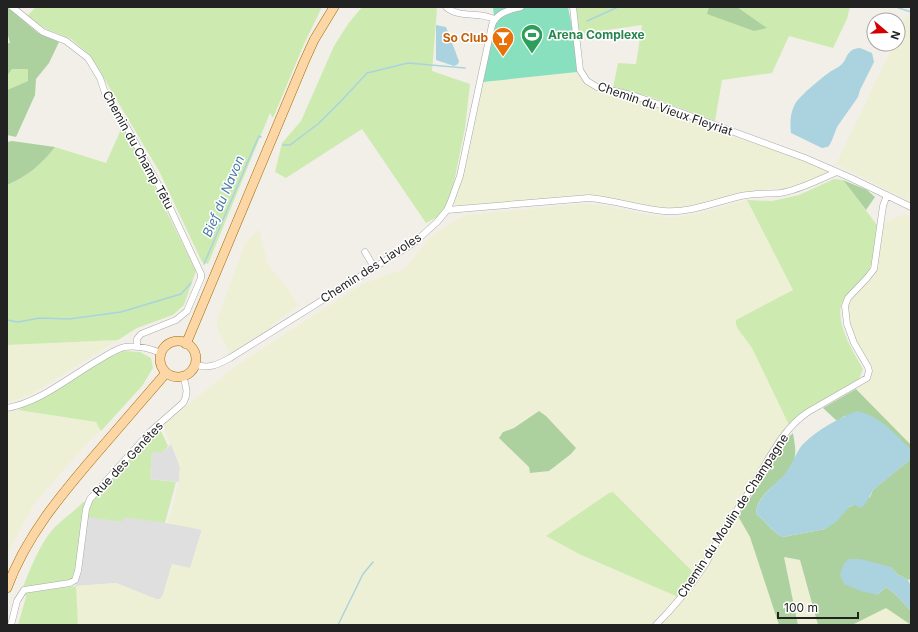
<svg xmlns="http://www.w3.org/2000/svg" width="918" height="632" font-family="Inter,sans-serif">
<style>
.residential{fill:#e0dfdf}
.farmland{fill:#eef0d5;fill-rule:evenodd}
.grass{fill:#cdebb0}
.forest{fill:#add19e}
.pitch{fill:#88e0be}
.water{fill:#aad3df}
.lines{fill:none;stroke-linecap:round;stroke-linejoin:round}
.stream{stroke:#aad3df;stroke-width:1.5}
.minor-casing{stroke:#a9a9a9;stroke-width:7}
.primary-casing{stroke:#a06b00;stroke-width:10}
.minor{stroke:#fff;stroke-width:6}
.primary{stroke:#fcd6a4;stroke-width:9}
.labels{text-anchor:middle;stroke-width:3;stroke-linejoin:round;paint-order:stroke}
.leisure-label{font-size:12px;font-weight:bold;fill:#27864d;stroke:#fff;text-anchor:start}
.food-label{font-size:12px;font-weight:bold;fill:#c56008;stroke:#fff;text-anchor:end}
.street-label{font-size:12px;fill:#222;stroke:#fff}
.water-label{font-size:13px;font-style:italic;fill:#4a7aab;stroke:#fff}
</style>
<rect width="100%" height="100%" fill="#f2efe9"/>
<path class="residential" d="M 171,444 L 180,467 L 179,482 L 150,479 L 152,452 L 163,452 Z
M 84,516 L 123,522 L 123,516 L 202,529 L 190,569 L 172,564 L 163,595 L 160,599 L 156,599 L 116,583 L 76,586 L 72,578 Z"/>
<path class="farmland" d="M 907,15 L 911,16 L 911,202 L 836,164 L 894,44 L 898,44 L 898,35 Z
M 577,72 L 582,80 L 591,87 L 629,97 L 827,169 L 828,171 L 814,179 L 788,188 L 745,192 L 695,206 L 681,208 L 661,208 L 596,196 L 458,207 L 455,205 L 454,203 L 462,179 L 483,82 Z
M 747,200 L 793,290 L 736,325 L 752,348 L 789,425 L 695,574 L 613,492 L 547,536 L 579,554 L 678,597 L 652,625 L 78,625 L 76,586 L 116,583 L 156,599 L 160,599 L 163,595 L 172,564 L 190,568 L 202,530 L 168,523 L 179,482 L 180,467 L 175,452 L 163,427 L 163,424 L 240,363 L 313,316 L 362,284 L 404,269 L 431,237 L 449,224 L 465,215 L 580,204 L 607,206 L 642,214 L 671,218 L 696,214 ZM 539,412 L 576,448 L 571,454 L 549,471 L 530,473 L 529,467 L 503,432 L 514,428 Z
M 904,214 L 911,217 L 911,445 L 856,389 L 869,381 L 872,373 L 869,364 L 860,350 L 853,334 L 848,315 L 848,307 L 851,299 L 873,278 L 877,268 L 884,223 Z
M 259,229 L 268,264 L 290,292 L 299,305 L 270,326 L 270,328 L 230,354 L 218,330 L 217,324 L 218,317 L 245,243 Z
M 118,340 L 32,394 L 7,403 L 7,345 Z
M 18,410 L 96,422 L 101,431 L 93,437 L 34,504 L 7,555 L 7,412 Z
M 738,516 L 750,537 L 779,625 L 661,625 L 686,597 L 703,573 L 725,533 Z
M 784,557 L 800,560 L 818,625 L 798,625 Z
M 886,608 L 911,625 L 852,625 Z"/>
<path class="grass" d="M 36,7 L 322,7 L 304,44 L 273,118 L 270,113 L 208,264 L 202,262 L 159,171 L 90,55 L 71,39 L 46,29 L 27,16 Z
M 362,7 L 435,7 L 437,9 L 432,71 L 470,84 L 465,128 L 453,187 L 448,204 L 439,216 L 426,223 L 362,129 L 286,178 L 275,172 L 282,143 L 301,121 L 334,46 L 348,24 Z
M 576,7 L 850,7 L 847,19 L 833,48 L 789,36 L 772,73 L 722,80 L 715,121 L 648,96 L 613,88 L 618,63 L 636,64 L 642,25 L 579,34 Z
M 12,69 L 28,69 L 28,81 L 7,90 L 7,76 Z
M 122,127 L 135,147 L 196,271 L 184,305 L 173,315 L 137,328 L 118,340 L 7,345 L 7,185 C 28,176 41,165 55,147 L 106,163 Z
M 834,179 L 843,180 L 877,225 C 875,239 876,257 869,270 C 864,281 853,289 845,298 C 830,316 854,353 863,369 L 859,379 L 804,411 L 789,425 L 752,348 L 738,329 L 736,325 L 736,320 L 793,290 L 747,200 L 772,201 L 799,195 Z
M 123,351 L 140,352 L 151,358 L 153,368 L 142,386 L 101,431 L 96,422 L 18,410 L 51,392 L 110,357 Z
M 158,429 L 160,429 L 168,446 L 163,452 L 152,452 L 150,479 L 176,482 L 165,523 L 124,517 L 123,522 L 87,517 L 89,508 L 92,501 L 151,434 Z
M 613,492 L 695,574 L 678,597 L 579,554 L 546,536 L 609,493 Z
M 83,502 L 86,502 L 75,574 L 69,582 L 24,588 L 23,587 C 31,567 40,543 55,527 C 64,518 75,511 83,502 Z
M 76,586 L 78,625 L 18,625 L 26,597 L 25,593 Z"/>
<path class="forest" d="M 7,7 L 38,33 L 59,42 L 49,63 L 36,79 L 35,95 L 16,137 L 7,135 L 7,90 L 28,81 L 28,69 L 12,69 L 7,76 L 7,43 L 10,43 L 7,32 Z
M 709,7 L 737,7 L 767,28 L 754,31 L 707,14 Z
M 12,141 L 55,147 C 41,165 28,176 7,185 L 7,142 Z
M 843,180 L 867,190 L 875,197 L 866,210 Z
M 856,389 L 911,445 L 911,450 L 874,418 L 844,416 L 837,421 L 823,408 Z
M 539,411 L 546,416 L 576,448 L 571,454 L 549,471 L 530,473 L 529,467 L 499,438 L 503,432 L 514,428 Z
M 793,433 C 794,440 796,448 795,455 C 793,480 756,489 756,514 C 765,520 772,532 783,537 L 825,529 L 847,508 L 870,497 L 873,490 L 880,484 L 911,459 L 911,579 L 908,580 L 897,574 L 891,567 L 877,595 L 886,587 L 895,594 L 911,611 L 911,625 L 886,608 L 852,625 L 818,625 L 800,560 L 784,557 L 798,625 L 779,625 L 750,537 L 738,516 L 759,485 L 782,443 Z"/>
<path class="pitch" d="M 493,7 L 568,7 L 574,38 L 577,72 L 483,82 L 495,26 Z"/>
<path class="water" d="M 436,25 L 446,27 L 459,61 L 458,64 L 454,66 L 436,60 Z
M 860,48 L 865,50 L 872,53 L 874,62 L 860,90 L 858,97 L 837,127 L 832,140 L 829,146 L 827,147 L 822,148 L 791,133 C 790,125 790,114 794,106 C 797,98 819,80 827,74 C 832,70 838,68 842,64 C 848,58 846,49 860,48 Z
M 857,411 C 878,415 896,434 911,450 L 911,459 L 873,490 L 866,503 L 861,508 L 855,505 L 850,506 L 836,522 L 825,529 L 783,537 C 772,532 765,520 756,514 C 756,498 774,486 784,475 C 791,467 794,457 800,448 C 810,434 840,417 857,411 Z
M 849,559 L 860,559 L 891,567 L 897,574 L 908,580 L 911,586 L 911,611 L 895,594 L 886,587 L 877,595 L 861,591 L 844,584 L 840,575 L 844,563 Z"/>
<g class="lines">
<path class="stream" d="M 896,7 L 911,12
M 587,21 L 618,7
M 283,145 L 290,145 L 318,124 L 342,100 L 367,73 L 408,63 L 465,68
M 204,264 L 258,138 L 259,136 L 261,137
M 7,320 L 18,322 L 40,318 L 69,319 L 121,312 L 181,294 L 191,283
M 338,625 L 363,574 L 373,562"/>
<g class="minor-casing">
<path id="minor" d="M 12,7 L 43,32 L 66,41 L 88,58 L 100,78 L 106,96 L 127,128 L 165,197 L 201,274 L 201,278 L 187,311 L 176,320 L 141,334 L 137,339 L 137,347
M 446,7 C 460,19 479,11 494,19
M 573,7 L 580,70 L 587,81 L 597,87 L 635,96 L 655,103 L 805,158 L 851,178 L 911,207
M 447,210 L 589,198 C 615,200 639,209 664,211 C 691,213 715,202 741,196 C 754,193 767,194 780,193 C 800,190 819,179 837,172
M 365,252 L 374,267
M 195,364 C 207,370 219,364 230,358 L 404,249 L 416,241 L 437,222 L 447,210 L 451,201 L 460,176 L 492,25 C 497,12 510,10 521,7
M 7,408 C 40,402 68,378 97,361 C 106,356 115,349 125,347 C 138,345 149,348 161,353
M 11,625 L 17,601 L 24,590 L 70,583 L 75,580 L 78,571 L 86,509 L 90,499 L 150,432 L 183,403 C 189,394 186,386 183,376
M 656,625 C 675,606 691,586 706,563 C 711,554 715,545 720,536 C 730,519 742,504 752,487 C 768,461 782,429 808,412 L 867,378 L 869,371 L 868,367 L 854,343 L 847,324 L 845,306 L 848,298 L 867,278 L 874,269 L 883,206 L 887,195"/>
</g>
<g class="primary-casing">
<path id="primary" d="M160 359a18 18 0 1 1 36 0a18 18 0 1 1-36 0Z
M 186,344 L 304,62 L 314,40 L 334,7
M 7,588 C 26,536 61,495 96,454 C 119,427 143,400 166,373"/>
</g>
<use href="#minor" class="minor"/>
<use href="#primary" class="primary"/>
</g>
<defs>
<g id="stadium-pin" transform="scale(1.15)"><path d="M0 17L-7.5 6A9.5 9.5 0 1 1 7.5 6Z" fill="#2e9e5b" stroke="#fff"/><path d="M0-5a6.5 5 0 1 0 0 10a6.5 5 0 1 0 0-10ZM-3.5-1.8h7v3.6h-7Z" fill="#fff"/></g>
<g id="bar-pin" transform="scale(1.15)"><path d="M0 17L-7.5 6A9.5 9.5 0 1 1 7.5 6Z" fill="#e8710a" stroke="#fff"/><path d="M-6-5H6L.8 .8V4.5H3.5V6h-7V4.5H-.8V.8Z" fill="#fff"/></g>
</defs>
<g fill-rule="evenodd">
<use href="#stadium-pin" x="532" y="35"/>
<use href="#bar-pin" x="503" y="38"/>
</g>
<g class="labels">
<g class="leisure-label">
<text x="548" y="39">Arena Complexe</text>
</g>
<g class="food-label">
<text x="488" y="42">So Club</text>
</g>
<g class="street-label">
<text transform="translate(665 109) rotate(19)" y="4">Chemin du Vieux Fleyriat</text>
<text transform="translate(138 150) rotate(61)" y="4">Chemin du Champ Têtu</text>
<text transform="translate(371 268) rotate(-33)" y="4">Chemin des Liavoles</text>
<text transform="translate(128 459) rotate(-47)" y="4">Rue des Genêtes</text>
<text transform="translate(733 516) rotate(-57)" y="4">Chemin du Moulin de Champagne</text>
</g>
<g class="water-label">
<text transform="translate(223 196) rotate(-67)" y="5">Bief du Navon</text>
</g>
</g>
<rect width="918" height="632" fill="none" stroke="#222222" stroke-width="16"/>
<g transform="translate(886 32) rotate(109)"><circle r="19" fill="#ffffff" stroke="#a7a7a7"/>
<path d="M0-3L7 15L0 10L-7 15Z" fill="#d40000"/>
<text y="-6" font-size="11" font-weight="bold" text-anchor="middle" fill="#222222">N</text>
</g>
<path d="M778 612v6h80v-6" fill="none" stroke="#222222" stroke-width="2"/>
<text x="784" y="612" font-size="12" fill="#222222" stroke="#ffffff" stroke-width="3" paint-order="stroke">100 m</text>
</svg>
